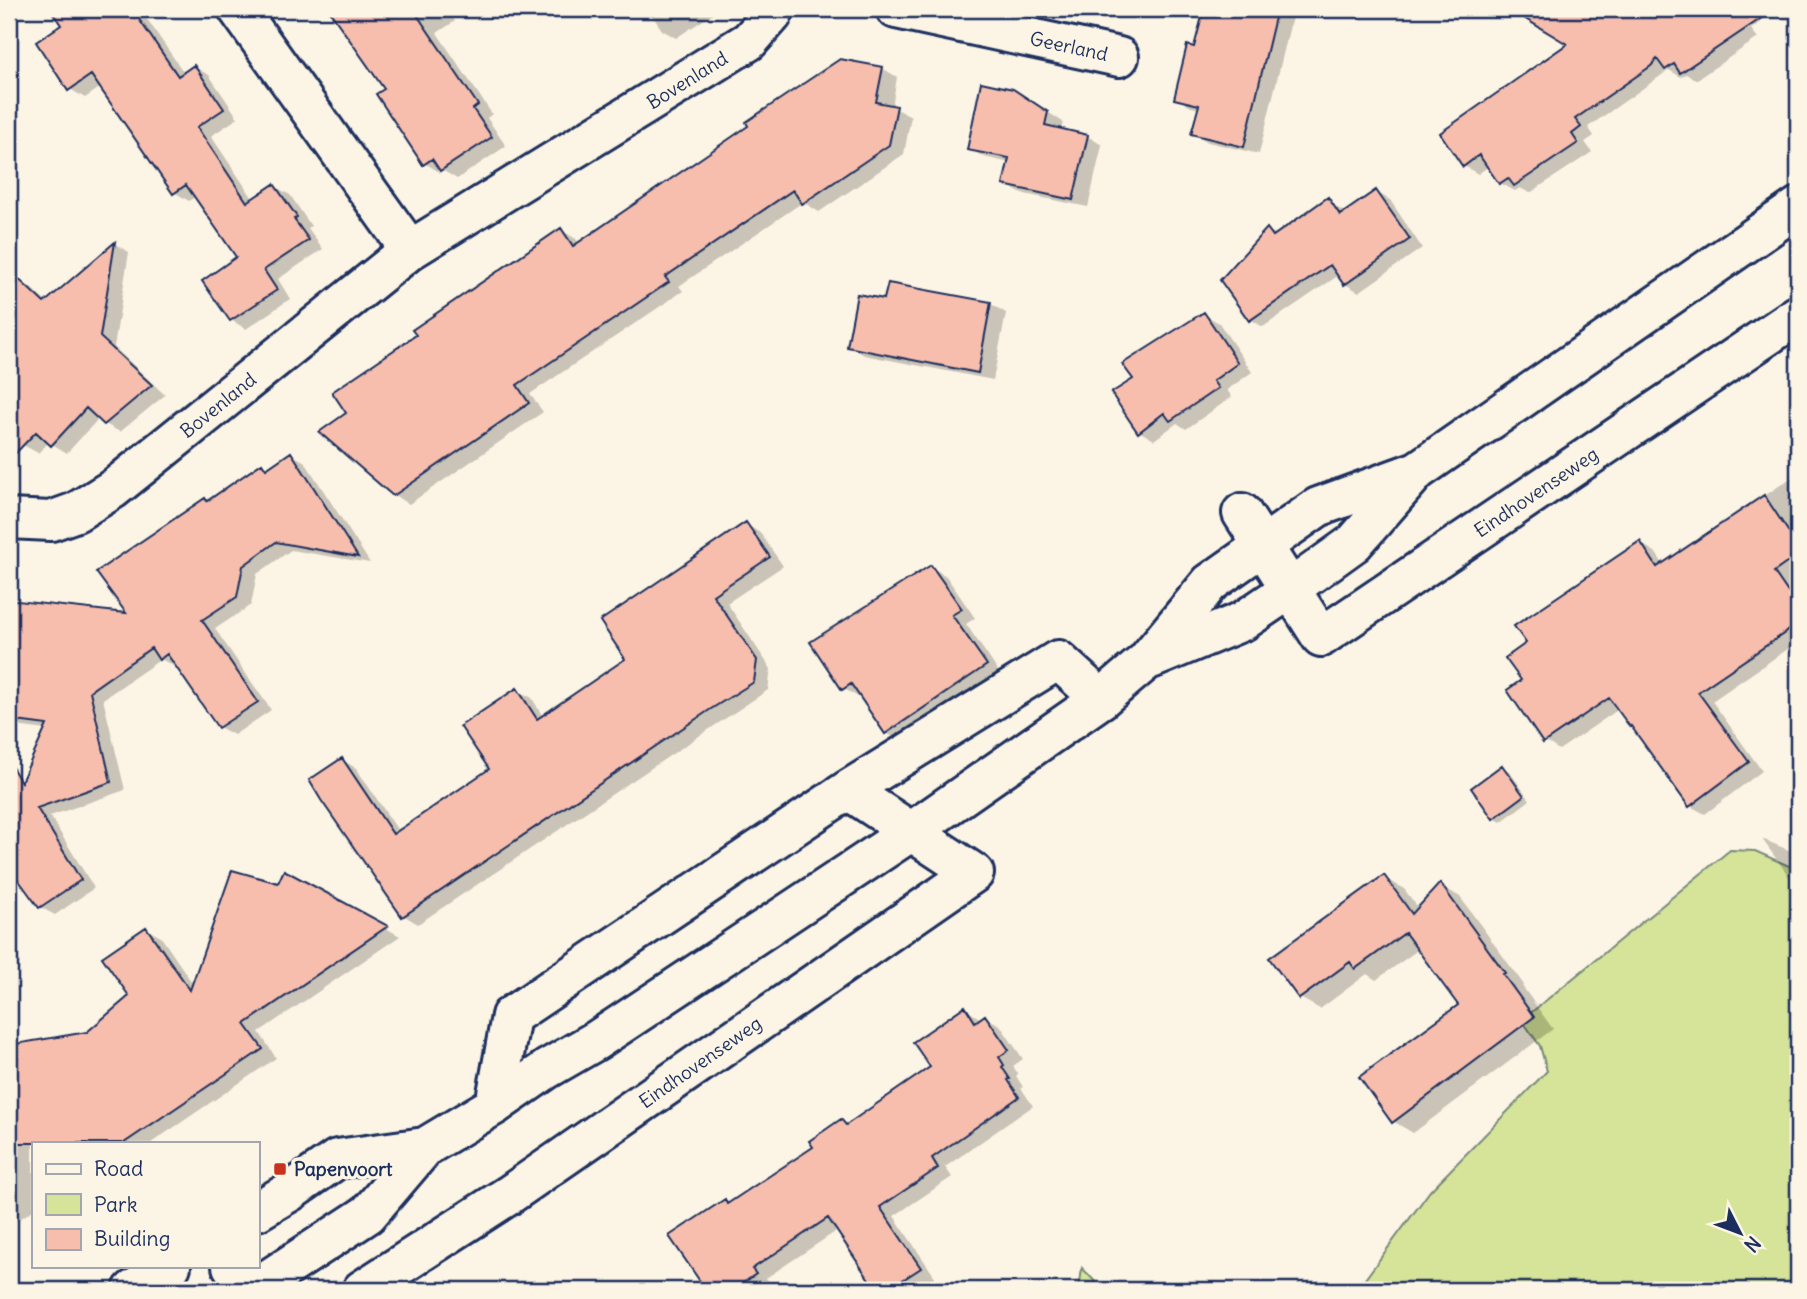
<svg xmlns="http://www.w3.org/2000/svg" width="1807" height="1299" font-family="Delius,sans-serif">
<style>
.green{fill:#d5e498;stroke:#788a7b;stroke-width:2}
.shadow{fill:#0003}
.building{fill:#f7beae;stroke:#1b2f5e;stroke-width:2}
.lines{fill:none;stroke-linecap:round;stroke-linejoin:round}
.street-casing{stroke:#1b2f5e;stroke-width:44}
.secondary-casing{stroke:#1b2f5e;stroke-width:44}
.street{stroke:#fcf5e5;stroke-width:38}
.secondary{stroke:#fcf5e5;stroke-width:38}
.poi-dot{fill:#c8321e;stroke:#fcf5e5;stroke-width:2.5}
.labels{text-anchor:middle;stroke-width:7;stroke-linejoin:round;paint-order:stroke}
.street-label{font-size:19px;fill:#1b2f5e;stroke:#fcf5e5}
.poi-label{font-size:19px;font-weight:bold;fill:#1b2f5e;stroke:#fcf5e5;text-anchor:start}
</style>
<rect width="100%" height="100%" fill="#fcf5e5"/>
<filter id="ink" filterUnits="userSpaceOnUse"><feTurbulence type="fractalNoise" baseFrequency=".0143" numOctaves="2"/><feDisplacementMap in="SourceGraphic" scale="14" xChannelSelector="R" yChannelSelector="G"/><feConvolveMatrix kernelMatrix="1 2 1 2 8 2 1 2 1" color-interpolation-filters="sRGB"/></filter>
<g filter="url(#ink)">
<path class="green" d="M 1730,850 L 1755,851 L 1798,870 L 1798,1290 L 1357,1290 L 1430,1191 L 1547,1071 L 1540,1046 L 1522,1020 Z
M 1082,1268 L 1103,1290 L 1079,1290 Z"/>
<path class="shadow" d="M 52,9 L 140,9 L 184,73 L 194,67 L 209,75 L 238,118 L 211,136 L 254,200 L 274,186 L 290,195 L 311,226 L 308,228 L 323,249 L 278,279 L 290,299 L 246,329 L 231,320 L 238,258 L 196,196 L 189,201 L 174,192 L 101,87 L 85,98 L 70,89 L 64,25 Z
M 323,9 L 447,9 L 455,21 L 437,33 L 492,114 L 487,118 L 506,146 L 457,179 L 442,170 L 440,172 L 424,163 L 386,89 L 333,14 Z
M 648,9 L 720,9 L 676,38 L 662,30 Z
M 1205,9 L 1294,9 L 1259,154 L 1208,142 L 1193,133 L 1200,109 L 1191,107 L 1176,98 L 1195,49 Z
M 1577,9 L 1764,9 L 1755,15 L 1760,23 L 1751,29 L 1758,38 L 1696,80 L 1686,74 L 1681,77 L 1669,70 L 1588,127 L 1594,136 L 1585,142 L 1592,152 L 1530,193 L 1520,188 L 1515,191 L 1500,183 L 1489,166 L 1478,174 L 1464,166 L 1570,44 L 1529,19 Z
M 882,68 L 897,77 L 892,107 L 911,116 L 904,154 L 819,212 L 803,202 L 679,286 L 683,291 L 530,394 L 543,412 L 409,504 L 394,495 L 349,414 L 418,336 L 561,230 L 576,239 L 579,244 Z
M 1029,100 L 1063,122 L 1061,130 L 1087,136 L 1102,145 L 1088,207 L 1020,193 L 1005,184 L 1010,163 L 984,157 L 969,149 Z
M 1376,192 L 1390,200 L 1422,248 L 1359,292 L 1345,284 L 1339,275 L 1263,327 L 1250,319 L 1268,230 L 1277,235 L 1331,204 L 1346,213 Z
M 115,244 L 129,252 L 114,347 L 165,395 L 120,432 L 105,424 L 99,418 L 67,453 L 49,442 L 38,453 L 23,445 L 9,431 L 9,286 L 16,279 L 30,287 L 47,303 Z
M 889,285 L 991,304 L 1006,313 L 993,380 L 864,355 L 849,346 L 885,301 Z
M 1204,314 L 1219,323 L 1252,372 L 1227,390 L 1232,397 L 1186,429 L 1177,423 L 1154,440 L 1139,431 L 1135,379 Z
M 291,454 L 305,462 L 370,563 L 291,550 L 257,574 L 251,605 L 215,629 L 271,710 L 234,735 L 219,727 L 177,665 L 175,667 L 161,659 L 103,699 L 125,790 L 50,816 L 94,888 L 55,915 L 40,907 L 9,866 L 9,811 L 47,730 L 15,726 L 9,723 L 9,601 L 129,615 L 208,502 L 262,465 L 269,469 Z
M 1798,473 L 1798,642 L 1712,701 L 1762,771 L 1705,814 L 1690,806 L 1635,728 L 1619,709 L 1559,750 L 1545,741 L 1523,681 L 1528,643 L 1640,543 L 1655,552 L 1664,565 Z
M 746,524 L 760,533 L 783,566 L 727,603 L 771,669 L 768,690 L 418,924 L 403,915 L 342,760 L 356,768 L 399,832 L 492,770 L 517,690 L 532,698 L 543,717 L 628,659 Z
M 931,567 L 946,576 L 975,618 L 966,624 L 1000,674 L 901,741 L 886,733 L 861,695 L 858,697 L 843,688 Z
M 1502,767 L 1509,771 L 1530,800 L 1501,822 L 1494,818 Z
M 1762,839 L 1798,854 L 1798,889 Z
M 285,873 L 400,936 L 259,1032 L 276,1058 L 151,1143 L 33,1143 L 33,1210 L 9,1226 L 9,1133 L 21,1119 L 9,1102 L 9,1046 L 88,1033 L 131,997 L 146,929 L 161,937 L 193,984 L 279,886 Z
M 1384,877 L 1404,889 L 1419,909 L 1440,885 L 1460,897 L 1524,985 L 1522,986 L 1553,1029 L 1413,1133 L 1393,1121 L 1460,1006 L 1419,949 L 1376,980 L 1367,974 L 1320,1009 L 1300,998 Z
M 965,1009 L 981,1019 L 985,1017 L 1000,1025 L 1023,1059 L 1013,1066 L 1018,1074 L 1016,1076 L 1023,1087 L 1021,1088 L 1033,1106 L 945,1167 L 952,1177 L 894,1216 L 935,1277 L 915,1290 L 878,1290 L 838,1230 L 766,1278 L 770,1283 L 759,1290 L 709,1290 L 672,1237 L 725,1201 L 730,1204 L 815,1148 L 841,1121 L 849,1125 L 933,1067 Z"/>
<path class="building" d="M 50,9 L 132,9 L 178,76 L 194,65 L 224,109 L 197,127 L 247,202 L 274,184 L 297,217 L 294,219 L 309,240 L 264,270 L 277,290 L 230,321 L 202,281 L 236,257 L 186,185 L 173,194 L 91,75 L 68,91 L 36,42 L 61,25 Z
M 328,9 L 413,9 L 478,105 L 473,109 L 492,137 L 440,171 L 432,159 L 423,165 L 376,94 L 384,89 Z
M 1204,9 L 1277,9 L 1244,147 L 1191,134 L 1199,105 L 1174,99 L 1187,45 L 1194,47 Z
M 1509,9 L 1775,9 L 1680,73 L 1674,64 L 1665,70 L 1657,59 L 1651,66 L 1575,119 L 1581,127 L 1572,134 L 1578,143 L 1514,186 L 1508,178 L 1499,184 L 1479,155 L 1463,167 L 1440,133 L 1567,44 Z
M 840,59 L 883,67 L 876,102 L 897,106 L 889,145 L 802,204 L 793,190 L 665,277 L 669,282 L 517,385 L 529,403 L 393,496 L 319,432 L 346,413 L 332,392 L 416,335 L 412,330 L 561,228 L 573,246 L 748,126 L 746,122 Z
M 981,82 L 1013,89 L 1048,112 L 1045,125 L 1088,135 L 1073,200 L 1003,185 L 1009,158 L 967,150 Z
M 1376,190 L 1410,239 L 1344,285 L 1330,265 L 1249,321 L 1220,280 L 1267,228 L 1273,236 L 1328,197 L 1340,215 Z
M 115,242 L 100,337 L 152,385 L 104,425 L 86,408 L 51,446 L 36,432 L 9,460 L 9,270 L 44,303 Z
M 888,283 L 991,302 L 978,373 L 847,347 L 857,294 L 884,299 Z
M 1204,312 L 1238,363 L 1213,381 L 1218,388 L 1170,421 L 1164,413 L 1138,433 L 1111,393 L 1133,379 L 1122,364 Z
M 291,452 L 358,557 L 276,542 L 243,566 L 237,597 L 202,620 L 258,702 L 218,728 L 167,654 L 159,660 L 151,648 L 90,691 L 111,782 L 37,808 L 81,880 L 39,908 L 9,867 L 9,762 L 21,782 L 47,725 L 9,720 L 9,600 L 126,613 L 96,572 L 205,498 L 207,501 L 262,463 L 266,469 Z
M 1764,495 L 1798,546 L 1798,555 L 1774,572 L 1798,607 L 1798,624 L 1698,692 L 1749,762 L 1689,807 L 1631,726 L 1630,727 L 1609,698 L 1543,743 L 1507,690 L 1521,680 L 1505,658 L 1526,643 L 1514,626 L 1640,541 L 1657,567 Z
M 746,522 L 770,557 L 713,595 L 757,660 L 754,682 L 711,709 L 402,917 L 321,800 L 309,780 L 342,758 L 393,834 L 489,769 L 460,726 L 517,688 L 537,719 L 625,659 L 600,621 Z
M 931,565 L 962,609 L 952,615 L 987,665 L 885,734 L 851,684 L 842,690 L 810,642 Z
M 1502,765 L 1524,796 L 1493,819 L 1471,788 Z
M 232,870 L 278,883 L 284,870 L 388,926 L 245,1024 L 263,1049 L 124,1143 L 9,1143 L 9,1045 L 87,1032 L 129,996 L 102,957 L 146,927 L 190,990 Z
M 1384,875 L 1412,914 L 1440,883 L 1505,973 L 1503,974 L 1534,1017 L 1392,1123 L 1359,1077 L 1458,1005 L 1405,933 L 1355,969 L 1350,962 L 1299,999 L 1269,958 Z
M 965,1006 L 975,1022 L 985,1015 L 1009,1050 L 999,1057 L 1004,1065 L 1002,1067 L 1010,1079 L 1008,1080 L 1019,1097 L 932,1158 L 938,1168 L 880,1207 L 921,1268 L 887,1290 L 876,1290 L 828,1218 L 752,1269 L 756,1274 L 733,1290 L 706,1290 L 669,1236 L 725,1199 L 727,1204 L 813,1147 L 809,1141 L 841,1119 L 846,1125 L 930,1067 L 913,1042 Z"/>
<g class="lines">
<g class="street-casing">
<path id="street" d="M 238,9 L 410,250
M 896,9 L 1119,57
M 1242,513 L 1321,637 L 1798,315
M 9,519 L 51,521 L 76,512 L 113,489 L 410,250 L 749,41 L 772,15 L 775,9
M 495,1105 L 511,1016 L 848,790 L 1058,660 L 1101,699
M 232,1266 L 249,1290
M 362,1290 L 509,1195 L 974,873 L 848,790"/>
</g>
<g class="secondary-casing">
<path id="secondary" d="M 1151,659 L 1243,621 L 1290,589 L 1354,543 L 1417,471 L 1798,207
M 257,1211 L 291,1191 L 337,1159 L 425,1147
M 133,1290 L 171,1266
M 252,1290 L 368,1214 L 425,1147 L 495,1105 L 547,1069 L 597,1040 L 912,831 L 1101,699 L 1146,661 L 1210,583 L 1318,507 L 1417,471"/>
</g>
<use href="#street" class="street"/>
<use href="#secondary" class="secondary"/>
</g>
</g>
<rect class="poi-dot" x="273" y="1162" width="14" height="14" rx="3.5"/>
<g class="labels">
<g class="street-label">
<text transform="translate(1069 46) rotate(12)" y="7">Geerland</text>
<text transform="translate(687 80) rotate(-32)" y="7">Bovenland</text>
<text transform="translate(218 405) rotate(-39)" y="7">Bovenland</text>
<text transform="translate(1536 492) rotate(-34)" y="7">Eindhovenseweg</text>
<text transform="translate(700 1062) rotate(-35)" y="7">Eindhovenseweg</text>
</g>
<g class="poi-label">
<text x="294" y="1176">Papenvoort</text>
</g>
</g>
<rect width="1807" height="1299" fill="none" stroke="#fcf5e5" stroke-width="35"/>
<rect x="18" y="18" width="1772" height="1264" fill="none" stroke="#1b2f5e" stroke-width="2.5" filter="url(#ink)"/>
<rect x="32" y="1142" width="228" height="126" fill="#fcf5e5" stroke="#a2a6af" stroke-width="2"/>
<rect x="46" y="1164" width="35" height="10" fill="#fcf5e5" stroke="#a2a6af" stroke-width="2"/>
<text x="94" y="1176" font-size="21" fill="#1b2f5e">Road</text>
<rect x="46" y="1194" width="35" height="21" fill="#d5e498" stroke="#a2a6af" stroke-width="2"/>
<text x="94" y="1212" font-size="21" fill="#1b2f5e">Park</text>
<rect x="46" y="1229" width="35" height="21" fill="#f7beae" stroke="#a2a6af" stroke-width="2"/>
<text x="94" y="1246" font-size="21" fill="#1b2f5e">Building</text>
<g transform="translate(1740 1233) rotate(132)" stroke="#fcf5e5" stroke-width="5" paint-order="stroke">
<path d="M0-5L12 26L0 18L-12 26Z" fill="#1b2f5e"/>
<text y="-10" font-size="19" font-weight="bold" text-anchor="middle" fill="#1b2f5e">N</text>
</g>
</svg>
